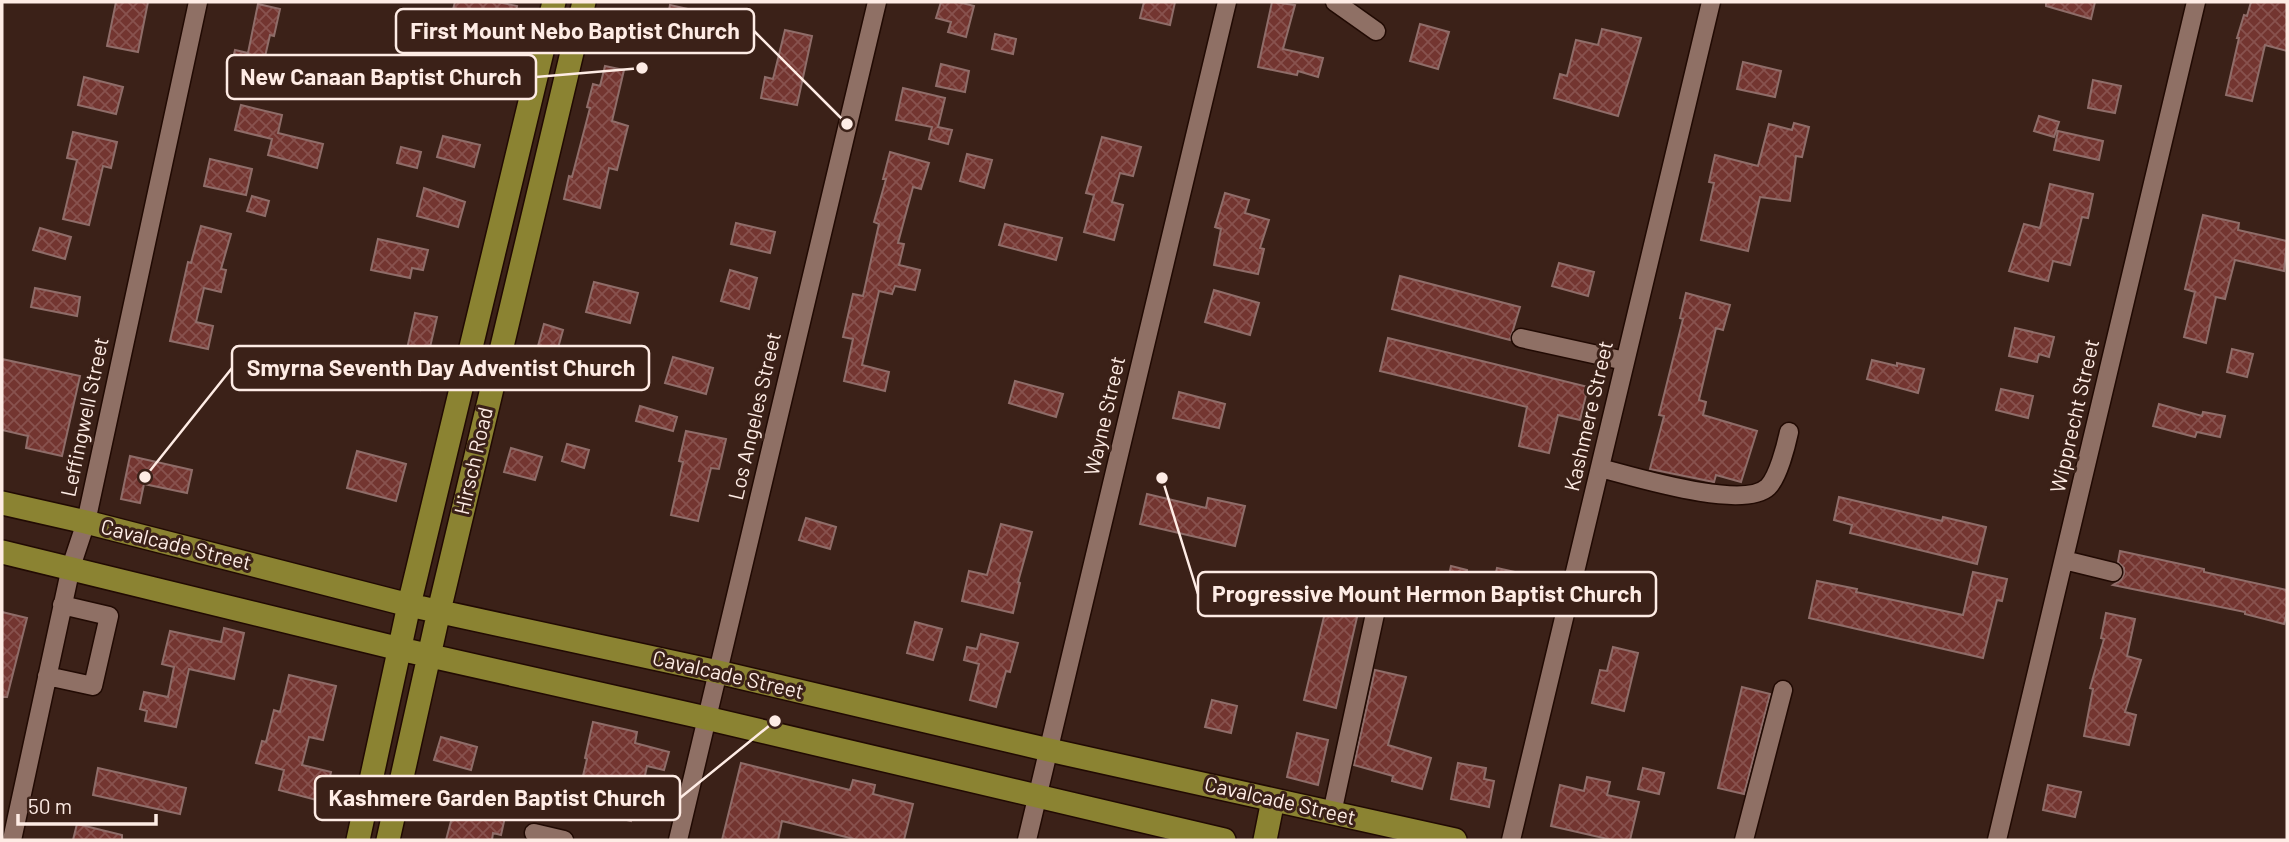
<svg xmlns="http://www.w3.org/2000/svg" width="2289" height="842" font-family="Barlow,sans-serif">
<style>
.building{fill:url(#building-cross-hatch);stroke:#8f6d69;stroke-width:2}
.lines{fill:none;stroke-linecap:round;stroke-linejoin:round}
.minor-casing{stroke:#210a03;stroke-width:21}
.major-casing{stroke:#210a03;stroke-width:26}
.minor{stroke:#8f7065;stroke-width:18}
.major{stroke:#8b8332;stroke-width:23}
.labels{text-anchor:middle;stroke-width:6;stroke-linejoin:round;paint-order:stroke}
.street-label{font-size:21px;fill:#feece5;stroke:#3b2118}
.leader{fill:none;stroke:#feece5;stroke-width:2.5}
.callout-dot{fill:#feece5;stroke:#3b2118;stroke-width:2.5}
.callout{fill:#3b2118;stroke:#feece5;stroke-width:2.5}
.callout-label{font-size:23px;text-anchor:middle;font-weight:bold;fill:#feece5}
</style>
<defs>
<pattern id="building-cross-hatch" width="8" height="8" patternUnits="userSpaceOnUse" patternTransform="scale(1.75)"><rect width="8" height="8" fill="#733530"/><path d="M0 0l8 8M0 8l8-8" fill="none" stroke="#88524e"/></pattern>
</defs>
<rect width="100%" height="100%" fill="#3b2118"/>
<path class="building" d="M 116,2 L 148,2 L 138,52 L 107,46 Z
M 455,2 L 497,2 L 517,6 L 511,35 L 502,33 L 494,72 L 453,64 L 456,51 L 451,50 L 457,22 L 450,21 Z
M 941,2 L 958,2 L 974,6 L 966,37 L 948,32 L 951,22 L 936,18 Z
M 1144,2 L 1175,2 L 1170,25 L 1140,18 Z
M 1272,2 L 1295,5 L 1283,49 L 1323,58 L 1318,77 L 1298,71 L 1297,75 L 1258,67 Z
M 2046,2 L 2095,2 L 2091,19 L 2046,6 Z
M 2251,2 L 2287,2 L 2287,51 L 2265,45 L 2252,101 L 2226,95 L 2239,38 L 2237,38 L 2244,15 L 2247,16 Z
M 258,4 L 280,9 L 274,36 L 270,35 L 257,91 L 227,84 L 235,50 L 248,53 Z
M 670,5 L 688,9 L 683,30 L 666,26 Z
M 1420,24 L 1449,32 L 1438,69 L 1410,61 Z
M 1602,29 L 1641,38 L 1618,116 L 1554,98 L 1560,74 L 1567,76 L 1576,40 L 1598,45 Z
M 785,30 L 812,36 L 797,105 L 761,98 L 765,77 L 773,79 Z
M 995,34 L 1016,39 L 1013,54 L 992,49 Z
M 1743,62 L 1781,71 L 1775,97 L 1737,89 Z
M 941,64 L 969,71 L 965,92 L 936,86 Z
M 605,66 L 624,70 L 612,121 L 628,126 L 617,170 L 609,168 L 600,208 L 564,199 L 569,176 L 572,177 L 590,108 L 587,107 L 593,84 L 600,86 Z
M 84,77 L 123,87 L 116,114 L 78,105 Z
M 2093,80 L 2121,86 L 2115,113 L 2088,108 Z
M 903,88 L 945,98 L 938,127 L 952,130 L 948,144 L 929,139 L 932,127 L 896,120 Z
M 241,105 L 282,115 L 278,133 L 323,144 L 317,168 L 268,155 L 272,139 L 235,130 Z
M 2039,116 L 2059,122 L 2054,137 L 2034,131 Z
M 1794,123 L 1809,127 L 1802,157 L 1796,156 L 1790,201 L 1760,197 L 1748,251 L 1701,240 L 1714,183 L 1709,182 L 1715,155 L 1758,166 L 1769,124 L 1792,130 Z
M 2058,131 L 2103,141 L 2099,160 L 2054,150 Z
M 73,132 L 117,142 L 111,168 L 103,166 L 89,225 L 63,219 L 77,160 L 67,158 Z
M 443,136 L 480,145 L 474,167 L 437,157 Z
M 1102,137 L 1141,147 L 1133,176 L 1120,173 L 1112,202 L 1123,205 L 1114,240 L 1084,232 L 1094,195 L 1086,193 Z
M 401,147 L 421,152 L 417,168 L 397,163 Z
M 890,152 L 929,163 L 921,189 L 913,187 L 898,243 L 904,244 L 899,265 L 920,270 L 915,290 L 895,286 L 892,294 L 879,291 L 862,365 L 889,372 L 885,391 L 844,381 L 853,339 L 843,337 L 853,294 L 863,296 L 879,224 L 874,222 L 886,179 L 883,179 Z
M 967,154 L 992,160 L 984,188 L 960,181 Z
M 210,159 L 252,169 L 246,195 L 204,186 Z
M 2050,184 L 2093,194 L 2088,218 L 2082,217 L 2070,265 L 2053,261 L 2048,281 L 2009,271 L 2024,224 L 2040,228 Z
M 424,188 L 465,202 L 458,227 L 417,216 Z
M 1225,193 L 1249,200 L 1245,213 L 1269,220 L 1260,248 L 1264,249 L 1258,274 L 1214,265 L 1221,229 L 1215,227 Z
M 252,196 L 269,201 L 265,216 L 247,211 Z
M 2203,215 L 2239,223 L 2238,230 L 2287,241 L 2284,271 L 2235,260 L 2225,299 L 2216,297 L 2206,343 L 2184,337 L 2195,292 L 2185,289 Z
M 736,223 L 775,232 L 770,253 L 731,244 Z
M 1005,224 L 1062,238 L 1056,260 L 999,245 Z
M 201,226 L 231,234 L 221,269 L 226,270 L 221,292 L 204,288 L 196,322 L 213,326 L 208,349 L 170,341 L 188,262 L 191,263 Z
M 40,228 L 71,237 L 65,259 L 33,250 Z
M 378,239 L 428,250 L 423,270 L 412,268 L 410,278 L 371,270 Z
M 1559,263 L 1594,272 L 1588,296 L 1552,286 Z
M 730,270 L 757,278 L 749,309 L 721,301 Z
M 1400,276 L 1520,307 L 1510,340 L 1392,309 Z
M 594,282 L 638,293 L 630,323 L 586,312 Z
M 35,288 L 80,297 L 77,316 L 31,307 Z
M 1214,290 L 1259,303 L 1250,335 L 1205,322 Z
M 1686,293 L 1730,305 L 1723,330 L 1716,328 L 1699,400 L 1706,402 L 1703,415 L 1757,431 L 1741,482 L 1716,475 L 1714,482 L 1650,469 L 1664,416 L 1659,415 L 1683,319 L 1680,318 Z
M 415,313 L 437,317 L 420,390 L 388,383 L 394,356 L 405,358 Z
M 544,324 L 563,330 L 551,373 L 532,368 Z
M 2015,328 L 2054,337 L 2049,357 L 2039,354 L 2037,362 L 2009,356 Z
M 1388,338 L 1588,387 L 1580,420 L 1558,415 L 1549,453 L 1519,446 L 1527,407 L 1380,371 Z
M 2232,349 L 2253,354 L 2247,377 L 2227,372 Z
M 673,357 L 713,368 L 706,394 L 665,383 Z
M 2,359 L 80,376 L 62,456 L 26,448 L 28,436 L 2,430 Z
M 1872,360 L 1897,366 L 1897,363 L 1924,369 L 1918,393 L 1867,379 Z
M 1015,381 L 1063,394 L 1056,417 L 1009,403 Z
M 2001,389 L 2033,396 L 2028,418 L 1996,410 Z
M 1179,392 L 1225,404 L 1219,428 L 1173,418 Z
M 2159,404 L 2202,416 L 2203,412 L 2225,416 L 2220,437 L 2197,432 L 2195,437 L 2153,426 Z
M 640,406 L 677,417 L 673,431 L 636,421 Z
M 686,431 L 726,439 L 719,469 L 711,468 L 698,521 L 671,515 L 683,462 L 679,461 Z
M 567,444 L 589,450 L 584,468 L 562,461 Z
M 511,448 L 542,457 L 535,480 L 504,472 Z
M 357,451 L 406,464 L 396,501 L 347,488 Z
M 130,456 L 192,470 L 187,493 L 144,484 L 140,503 L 121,499 Z
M 1147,494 L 1206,508 L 1208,498 L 1245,506 L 1235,546 L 1140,524 Z
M 1839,497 L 1942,521 L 1943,517 L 1986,527 L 1977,564 L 1850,533 L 1852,525 L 1834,520 Z
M 806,518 L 836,527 L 830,549 L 799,540 Z
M 1001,524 L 1032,532 L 1018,582 L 1020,583 L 1013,613 L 962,601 L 969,571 L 987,575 Z
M 2120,551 L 2204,569 L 2204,572 L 2287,590 L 2287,612 L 2284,624 L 2245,614 L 2245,612 L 2113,585 L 2121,580 L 2124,574 L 2124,568 L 2118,562 Z
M 1451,566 L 1467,570 L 1463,588 L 1447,584 Z
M 1497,568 L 1524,574 L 1516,610 L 1489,604 Z
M 1973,572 L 2007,579 L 2002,601 L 1997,600 L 1983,658 L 1809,618 L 1817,581 L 1857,589 L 1856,592 L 1963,615 Z
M 1333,579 L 1364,587 L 1336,708 L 1304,700 Z
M 2,612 L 27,618 L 7,697 L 2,697 Z
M 2106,613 L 2135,619 L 2127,656 L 2141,660 L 2125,712 L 2136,715 L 2129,745 L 2084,736 L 2093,689 L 2090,688 L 2104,639 L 2101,638 Z
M 915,622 L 942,629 L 933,660 L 907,653 Z
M 224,628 L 244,633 L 234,679 L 189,669 L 176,727 L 145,721 L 147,711 L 140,709 L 144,692 L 168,697 L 174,667 L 162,664 L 170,631 L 221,642 Z
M 981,634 L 1018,643 L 1010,672 L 1006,671 L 996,707 L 970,700 L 979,664 L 964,660 L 967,647 L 977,649 Z
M 1613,647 L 1638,653 L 1624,711 L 1592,703 L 1600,670 L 1607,671 Z
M 1375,670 L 1406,677 L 1388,745 L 1431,758 L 1422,789 L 1392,781 L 1393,776 L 1354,765 Z
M 289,675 L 336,686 L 323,740 L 309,737 L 302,765 L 331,772 L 324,802 L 279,790 L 284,770 L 256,763 L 262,741 L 266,742 L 274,710 L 280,712 Z
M 1742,687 L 1770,694 L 1744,794 L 1718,788 Z
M 1212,700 L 1237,706 L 1231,733 L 1205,727 Z
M 593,722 L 637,732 L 635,743 L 669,752 L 664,770 L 647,766 L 638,808 L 634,807 L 631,821 L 597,813 L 603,785 L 582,780 L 587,759 L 585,758 Z
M 1297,733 L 1328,740 L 1318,785 L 1287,777 Z
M 441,737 L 477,747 L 471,770 L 434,760 Z
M 741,763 L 850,790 L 853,780 L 875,785 L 873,794 L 913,804 L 904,840 L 858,840 L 782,821 L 778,840 L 722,840 Z
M 1458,763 L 1486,768 L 1484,779 L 1494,781 L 1489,807 L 1451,799 Z
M 98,768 L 186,788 L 180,814 L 93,795 Z
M 1643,768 L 1664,773 L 1659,794 L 1638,789 Z
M 1587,777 L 1610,782 L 1607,795 L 1639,802 L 1630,840 L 1612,840 L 1551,826 L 1560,785 L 1584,791 Z
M 2048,785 L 2081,792 L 2075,817 L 2043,810 Z
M 458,795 L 507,808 L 501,835 L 493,833 L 492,840 L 446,840 Z
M 77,824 L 122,835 L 122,840 L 73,840 Z"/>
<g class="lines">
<g class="minor-casing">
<path id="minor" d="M 1335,2 L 1376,31
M 1521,338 L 1625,361
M 1600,468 C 1632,476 1743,511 1768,487 C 1778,477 1786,446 1789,432
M 2064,560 L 2113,572
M 47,676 L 93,686 L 109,616 L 62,605
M 1332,813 L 1378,600
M 534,833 L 564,840
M 12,840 L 71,567 L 86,522 L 198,2
M 678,840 L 877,2
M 1027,840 L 1227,2
M 1511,840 L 1711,2
M 1744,840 L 1783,690
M 1997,840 L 2196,2"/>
</g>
<g class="major-casing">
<path id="major" d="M 2,503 L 86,522 L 409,605 L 718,672 L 1049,750 L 1455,840
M 2,552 L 400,649 L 706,718 L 1224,840
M 358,840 L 409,605 L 554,2
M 388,840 L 439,611 L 584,2
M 1265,840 L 1273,800"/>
</g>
<use href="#minor" class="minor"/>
<use href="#major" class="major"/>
</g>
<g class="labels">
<g class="street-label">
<text transform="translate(755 416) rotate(-77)" y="7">Los Angeles Street</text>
<text transform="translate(1105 416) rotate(-77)" y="7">Wayne Street</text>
<text transform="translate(1589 416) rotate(-77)" y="7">Kashmere Street</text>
<text transform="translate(2075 416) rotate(-77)" y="7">Wipprecht Street</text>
<text transform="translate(85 417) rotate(-78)" y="7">Leffingwell Street</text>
<text transform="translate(474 461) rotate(-77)" y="7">Hirsch Road</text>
<text transform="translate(176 545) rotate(14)" y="7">Cavalcade Street</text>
<text transform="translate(728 675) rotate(13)" y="7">Cavalcade Street</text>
<text transform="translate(1280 801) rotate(13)" y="7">Cavalcade Street</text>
</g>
</g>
<path class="leader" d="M847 124L754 31M642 68L536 77M145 477L232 368M1162 478L1198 594M775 721L680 798"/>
<g class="callout-dot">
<circle cx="847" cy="124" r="7"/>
<circle cx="642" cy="68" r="7"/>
<circle cx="145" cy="477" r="7"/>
<circle cx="1162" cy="478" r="7"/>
<circle cx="775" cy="721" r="7"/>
</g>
<g class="callout">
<rect x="396" y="9" width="358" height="44" rx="7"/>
<rect x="227" y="55" width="309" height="44" rx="7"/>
<rect x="232" y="346" width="417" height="44" rx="7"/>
<rect x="1198" y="572" width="458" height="44" rx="7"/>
<rect x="315" y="776" width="365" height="44" rx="7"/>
</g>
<g class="callout-label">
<text x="575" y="39">First Mount Nebo Baptist Church</text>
<text x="381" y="85">New Canaan Baptist Church</text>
<text x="441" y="376">Smyrna Seventh Day Adventist Church</text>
<text x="1427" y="602">Progressive Mount Hermon Baptist Church</text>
<text x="497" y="806">Kashmere Garden Baptist Church</text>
</g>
<rect width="2289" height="842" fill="none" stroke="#feece5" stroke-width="7"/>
<path d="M18 814v10h138v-10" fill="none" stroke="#feece5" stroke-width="3.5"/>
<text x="28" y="814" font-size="21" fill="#feece5" stroke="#3b2118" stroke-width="5" paint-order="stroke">50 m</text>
</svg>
